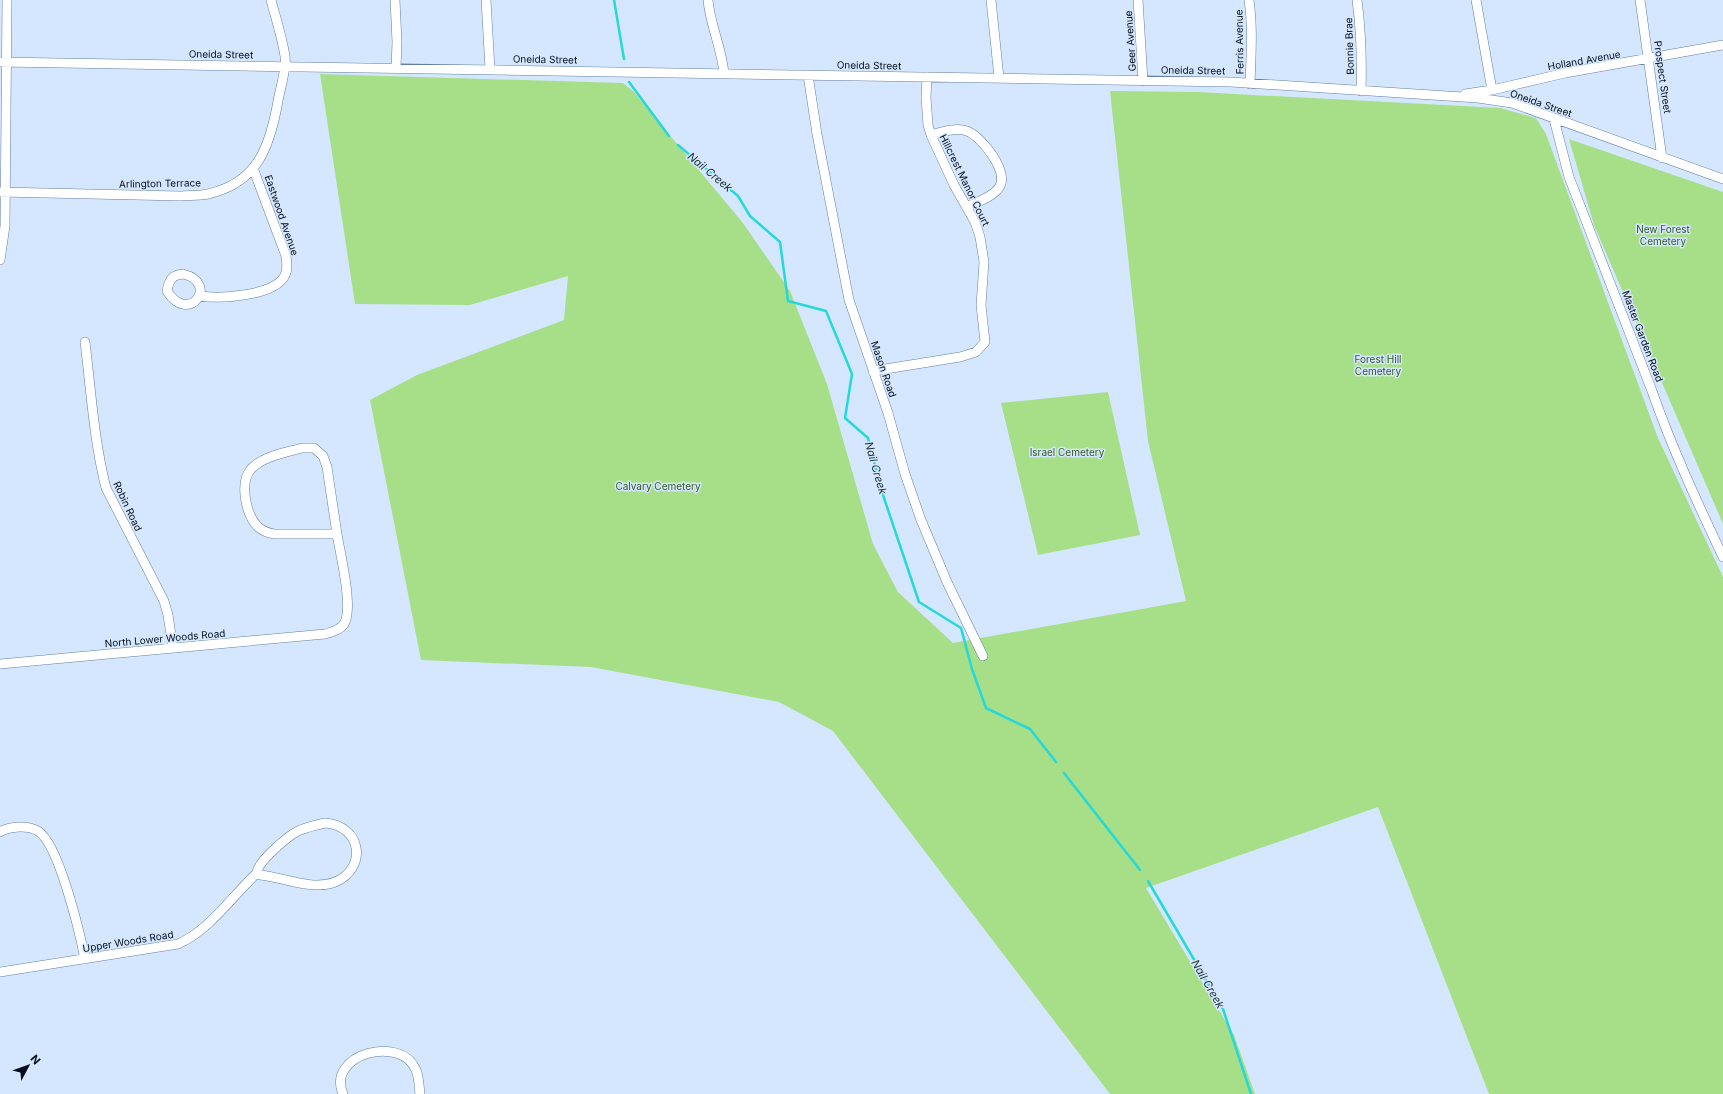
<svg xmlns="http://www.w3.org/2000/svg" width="1723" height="1094" font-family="Inter,sans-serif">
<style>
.green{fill:#a6df88}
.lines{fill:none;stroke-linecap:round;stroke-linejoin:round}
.stream{stroke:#25d8d9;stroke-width:2.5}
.minor-casing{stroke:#647fa2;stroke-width:10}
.minor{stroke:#fff;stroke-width:9}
.labels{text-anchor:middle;stroke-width:3;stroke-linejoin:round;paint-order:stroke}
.street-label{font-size:10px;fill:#040d1a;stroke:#d5e7ff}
.park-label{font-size:10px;fill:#34591f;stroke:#d5e7ff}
.water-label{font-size:11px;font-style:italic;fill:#152f2f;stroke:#d5e7ff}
</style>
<rect width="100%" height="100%" fill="#d5e7ff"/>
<path class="green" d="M 320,74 L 623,83 L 633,91 L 743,223 L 790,291 L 827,384 L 873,544 L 898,592 L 953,643 L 1186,601 L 1148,441 L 1110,91 L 1198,92 L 1500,108 L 1536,118 L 1546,134 L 1658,438 L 1723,577 L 1723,1094 L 1489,1094 L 1378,807 L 1146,888 L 1234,1035 L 1255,1094 L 1110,1094 L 833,731 L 779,702 L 591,667 L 421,660 L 370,400 L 417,375 L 564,320 L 568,276 L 470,305 L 355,304 Z
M 1569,139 L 1723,192 L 1723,524 L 1594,225 Z
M 1108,392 L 1140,535 L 1038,555 L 1001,403 Z"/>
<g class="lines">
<path class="stream" d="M 614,0 L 624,59
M 629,82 L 669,136
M 678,145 L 738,196 L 750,216 L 780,242 L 788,301 L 826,311 L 852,374 L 845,418 L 868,438 L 881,489 L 919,602 L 961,628 L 972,669 L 986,708 L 1030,729 L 1056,762
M 1064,773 L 1140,870
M 1148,881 L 1223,1009 L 1251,1094"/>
<g class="minor-casing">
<path id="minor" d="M 395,0 L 397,42 L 396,68
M 486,0 L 490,69
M 708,0 C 710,25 722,48 724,74
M 991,0 L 999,78
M 1138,0 L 1143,81
M 1249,0 C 1253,28 1251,55 1250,84
M 1357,0 C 1361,30 1362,61 1361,91
M 1476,0 L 1492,90
M 1640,0 L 1662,158
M 0,62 L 1231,82 L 1478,98 L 1512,103 L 1723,179
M 808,75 L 817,134 L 849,300 L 888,413 L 905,474 L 921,520 L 947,582 L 983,656
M 1465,94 L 1492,90 L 1565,73 L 1723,45
M 1554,119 L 1569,177 L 1652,391 C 1672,448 1697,502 1723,557
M 931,135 C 942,132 956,127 967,131 C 981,136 1008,170 1000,186 C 995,196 977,202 967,207
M 0,192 L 180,196 C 189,195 199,196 208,194 C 258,183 270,146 278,101 C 280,89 287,68 285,56 C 282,37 276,19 271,0
M 0,260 L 5,226 L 7,0
M 183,274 C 220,283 189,326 167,291 C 169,280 172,275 183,274 Z
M 200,296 C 220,299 272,296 284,277 C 288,271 287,263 286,256 L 253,168
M 85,342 C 91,391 94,441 106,488 L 164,601 L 168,615 L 173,648
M 873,371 L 960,357 L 976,352 L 985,342 L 981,305 L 984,262 L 980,237 L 975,222 L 954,185 L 931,135 L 928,125 L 926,97 L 927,77
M 302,448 L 314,448 L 323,456 L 327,467 L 337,534 L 274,534 C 268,533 263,531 258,527 C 246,515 239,483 251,469 C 263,456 285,453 302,448 Z
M 0,664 L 325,634 C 332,632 340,630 344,624 C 354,609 340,553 337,534
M 325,823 C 363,826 367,869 335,882 C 312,891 283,877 260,875 L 257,873 C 257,862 288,836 298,831 C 307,827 316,825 325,823 Z
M 0,832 C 10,826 28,825 38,831 C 59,844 80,934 85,959
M 0,972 L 178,944 C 210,930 232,896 257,873
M 343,1094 C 326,1054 401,1034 416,1070 C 419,1077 419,1086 420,1094"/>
</g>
<use href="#minor" class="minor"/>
</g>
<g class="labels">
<g class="street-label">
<text transform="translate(1130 41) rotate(-94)" y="4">Geer Avenue</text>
<text transform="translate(1239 42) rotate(-91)" y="4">Ferris Avenue</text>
<text transform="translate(1349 46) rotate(-92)" y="4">Bonnie Brae</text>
<text transform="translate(221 54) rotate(1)" y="4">Oneida Street</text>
<text transform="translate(545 59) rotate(1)" y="4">Oneida Street</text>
<text transform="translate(1584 60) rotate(-10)" y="4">Holland Avenue</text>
<text transform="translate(869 65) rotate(1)" y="4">Oneida Street</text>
<text transform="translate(1193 70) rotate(1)" y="4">Oneida Street</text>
<text transform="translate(1663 77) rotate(82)" y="4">Prospect Street</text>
<text transform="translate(1541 103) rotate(19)" y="4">Oneida Street</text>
<text transform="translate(965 180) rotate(64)" y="4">Hillcrest Manor Court</text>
<text transform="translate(160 183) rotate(-1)" y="4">Arlington Terrace</text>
<text transform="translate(282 215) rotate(71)" y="4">Eastwood Avenue</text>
<text transform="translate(1643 336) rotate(69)" y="4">Master Garden Road</text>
<text transform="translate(884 369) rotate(71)" y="4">Mason Road</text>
<text transform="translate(128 506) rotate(65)" y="4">Robin Road</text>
<text transform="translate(165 638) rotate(-5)" y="4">North Lower Woods Road</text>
<text transform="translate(128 941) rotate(-9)" y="4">Upper Woods Road</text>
</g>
<g class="park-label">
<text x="1663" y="233">New Forest<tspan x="1663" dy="12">Cemetery</tspan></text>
<text x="1378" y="363">Forest Hill<tspan x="1378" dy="12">Cemetery</tspan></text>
<text x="1067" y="456">Israel Cemetery</text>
<text x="658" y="490">Calvary Cemetery</text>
</g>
<g class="water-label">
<text transform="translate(710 172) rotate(40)" y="4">Nail Creek</text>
<text transform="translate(876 468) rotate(74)" y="4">Nail Creek</text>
<text transform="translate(1208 984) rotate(60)" y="4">Nail Creek</text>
</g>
</g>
<g transform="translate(28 1066) rotate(49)" stroke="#d5e7ff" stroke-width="3" paint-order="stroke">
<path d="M0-3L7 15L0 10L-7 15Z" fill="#040d1a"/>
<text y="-6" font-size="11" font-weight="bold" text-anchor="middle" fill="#040d1a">N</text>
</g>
</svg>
